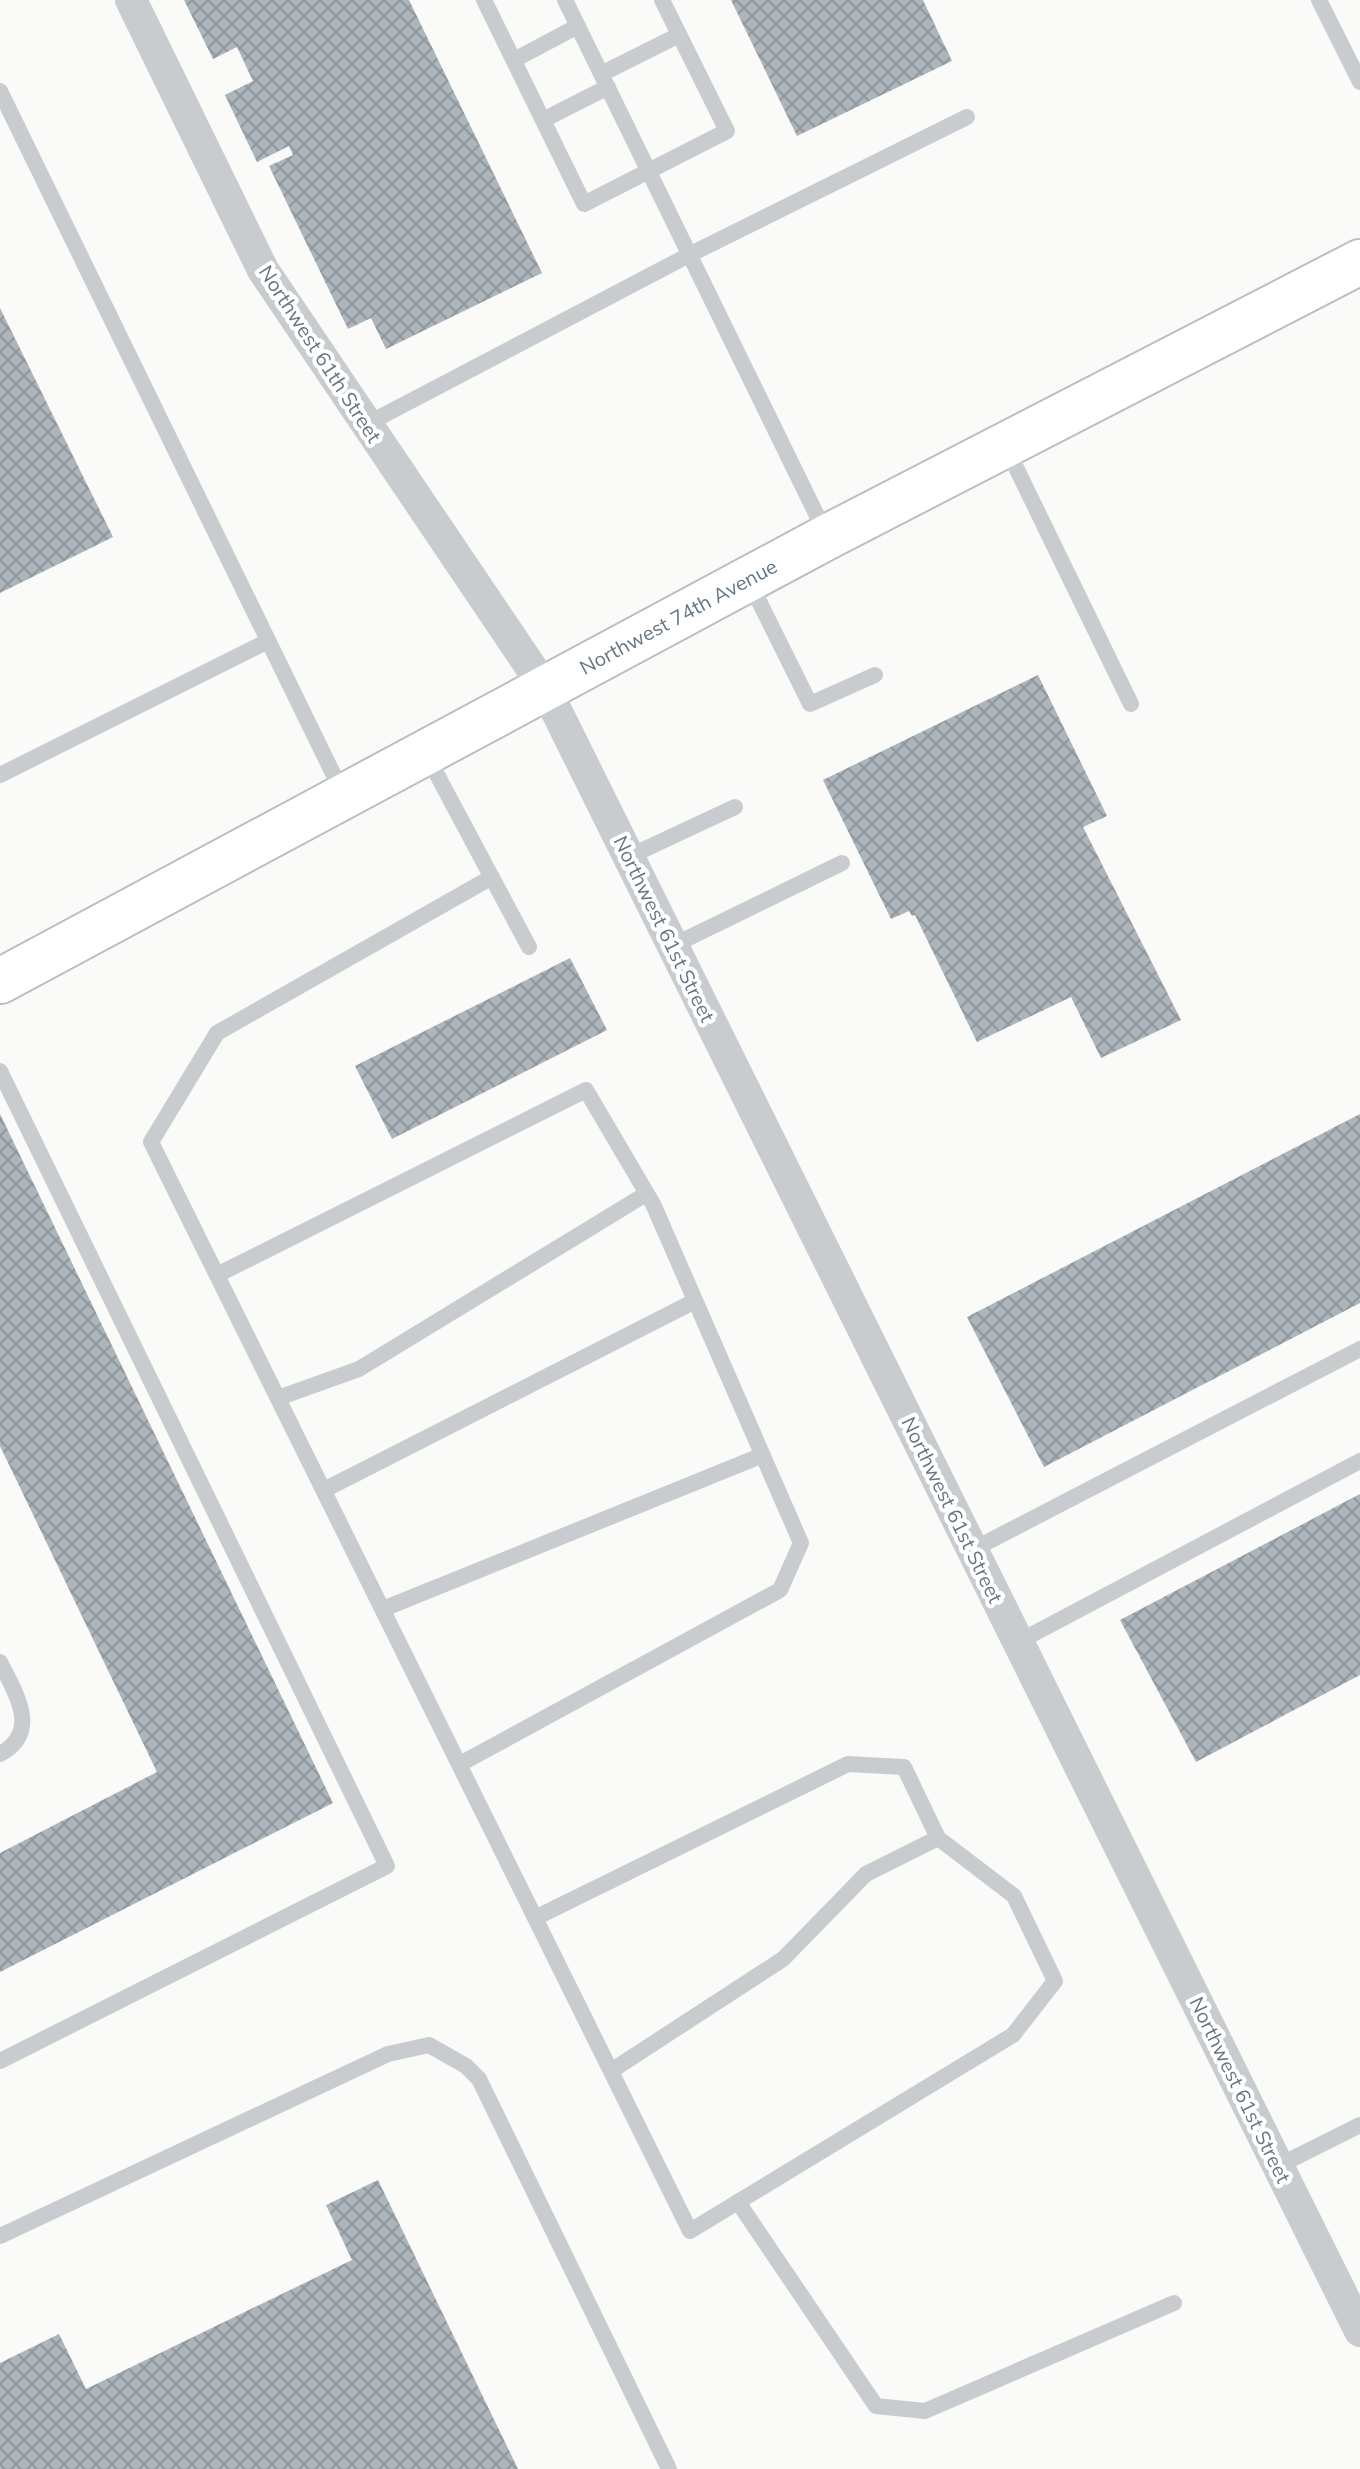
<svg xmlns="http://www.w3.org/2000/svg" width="1360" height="2469" font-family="Mulish,sans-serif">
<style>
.building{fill:url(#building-cross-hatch)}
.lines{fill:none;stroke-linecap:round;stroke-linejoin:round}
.secondary-casing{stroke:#babfc4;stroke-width:48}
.lane{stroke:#c8cccf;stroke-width:16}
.street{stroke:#c8cccf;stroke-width:32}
.secondary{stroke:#fff;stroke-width:44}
.labels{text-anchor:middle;stroke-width:8;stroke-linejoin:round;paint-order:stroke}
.street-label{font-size:20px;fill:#647583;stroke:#fff}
</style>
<defs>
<pattern id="building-cross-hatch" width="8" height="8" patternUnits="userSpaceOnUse" patternTransform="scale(2)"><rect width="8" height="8" fill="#acb5bb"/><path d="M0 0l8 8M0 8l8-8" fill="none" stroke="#90989d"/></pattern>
</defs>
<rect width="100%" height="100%" fill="#fafaf8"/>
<path class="building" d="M 184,0 L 409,0 L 542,273 L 386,349 L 371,318 L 348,329 L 269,166 L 293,155 L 289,146 L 257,162 L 225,95 L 253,81 L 237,47 L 213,59 Z
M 731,0 L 923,0 L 952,61 L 797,136 Z
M 0,308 L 113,537 L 0,593 Z
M 1038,675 L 1107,816 L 1083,827 L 1181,1020 L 1101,1058 L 1071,997 L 977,1042 L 915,915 L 912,916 L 909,911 L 891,919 L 823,780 Z
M 570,958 L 607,1030 L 392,1139 L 355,1066 Z
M 0,1114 L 333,1803 L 0,1972 L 0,1853 L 157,1772 L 0,1446 Z
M 1360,1114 L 1360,1303 L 1044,1467 L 967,1317 Z
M 1360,1494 L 1360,1675 L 1196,1762 L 1120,1620 Z
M 378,2180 L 518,2469 L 0,2469 L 0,2363 L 59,2334 L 86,2389 L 352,2260 L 326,2205 Z"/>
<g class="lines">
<g class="secondary-casing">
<g id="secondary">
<path id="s1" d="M 0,981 L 827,537 L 1360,262"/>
</g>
</g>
<path class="lane" d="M 484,0 L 584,204 L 727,131 L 662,0
M 565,0 L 827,536
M 1319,0 L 1360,82
M 514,60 L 578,26
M 601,74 L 679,35
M 0,91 L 343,794
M 543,120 L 608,87
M 365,425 L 689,255 L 967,117
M 1006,447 L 1131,704
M 749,581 L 810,704 L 875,675
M 426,754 L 529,947
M 0,775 L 268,641
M 628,857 L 735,807
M 492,877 L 217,1033 L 151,1142 L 690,2231 L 1013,2035 L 1055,1981 L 1014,1896 L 938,1838 L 904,1767 L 848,1764 L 535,1918
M 672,946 L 842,863
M 0,1071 L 387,1866 L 0,2061
M 217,1275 L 586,1090 L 653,1204 L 801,1543 L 780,1590 L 460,1764
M 278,1398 L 359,1369 L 646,1194
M 324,1490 L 695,1301
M 972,1550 L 1360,1349
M 383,1609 L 763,1455
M 1018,1642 L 1360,1461
M 0,1662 C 16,1694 41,1732 0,1754
M 611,2071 L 783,1959 L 866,1874 L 938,1838
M 1278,2166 L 1360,2125
M 738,2202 L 876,2406 L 925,2411 L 1174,2303
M 0,2236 L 388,2054 L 429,2045 L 466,2066 L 479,2079 L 669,2469"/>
<path class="street" d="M 131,0 L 263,270 L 545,688 L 1360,2331"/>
<use href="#secondary" class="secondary"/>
</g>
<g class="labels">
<g class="street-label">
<text transform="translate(320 354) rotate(57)" y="7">Northwest 61th Street</text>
<text dy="7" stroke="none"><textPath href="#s1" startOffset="770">Northwest 74th Avenue</textPath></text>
<text transform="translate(664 929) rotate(64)" y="7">Northwest 61st Street</text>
<text transform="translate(952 1510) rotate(64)" y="7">Northwest 61st Street</text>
<text transform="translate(1240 2090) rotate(64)" y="7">Northwest 61st Street</text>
</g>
</g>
</svg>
